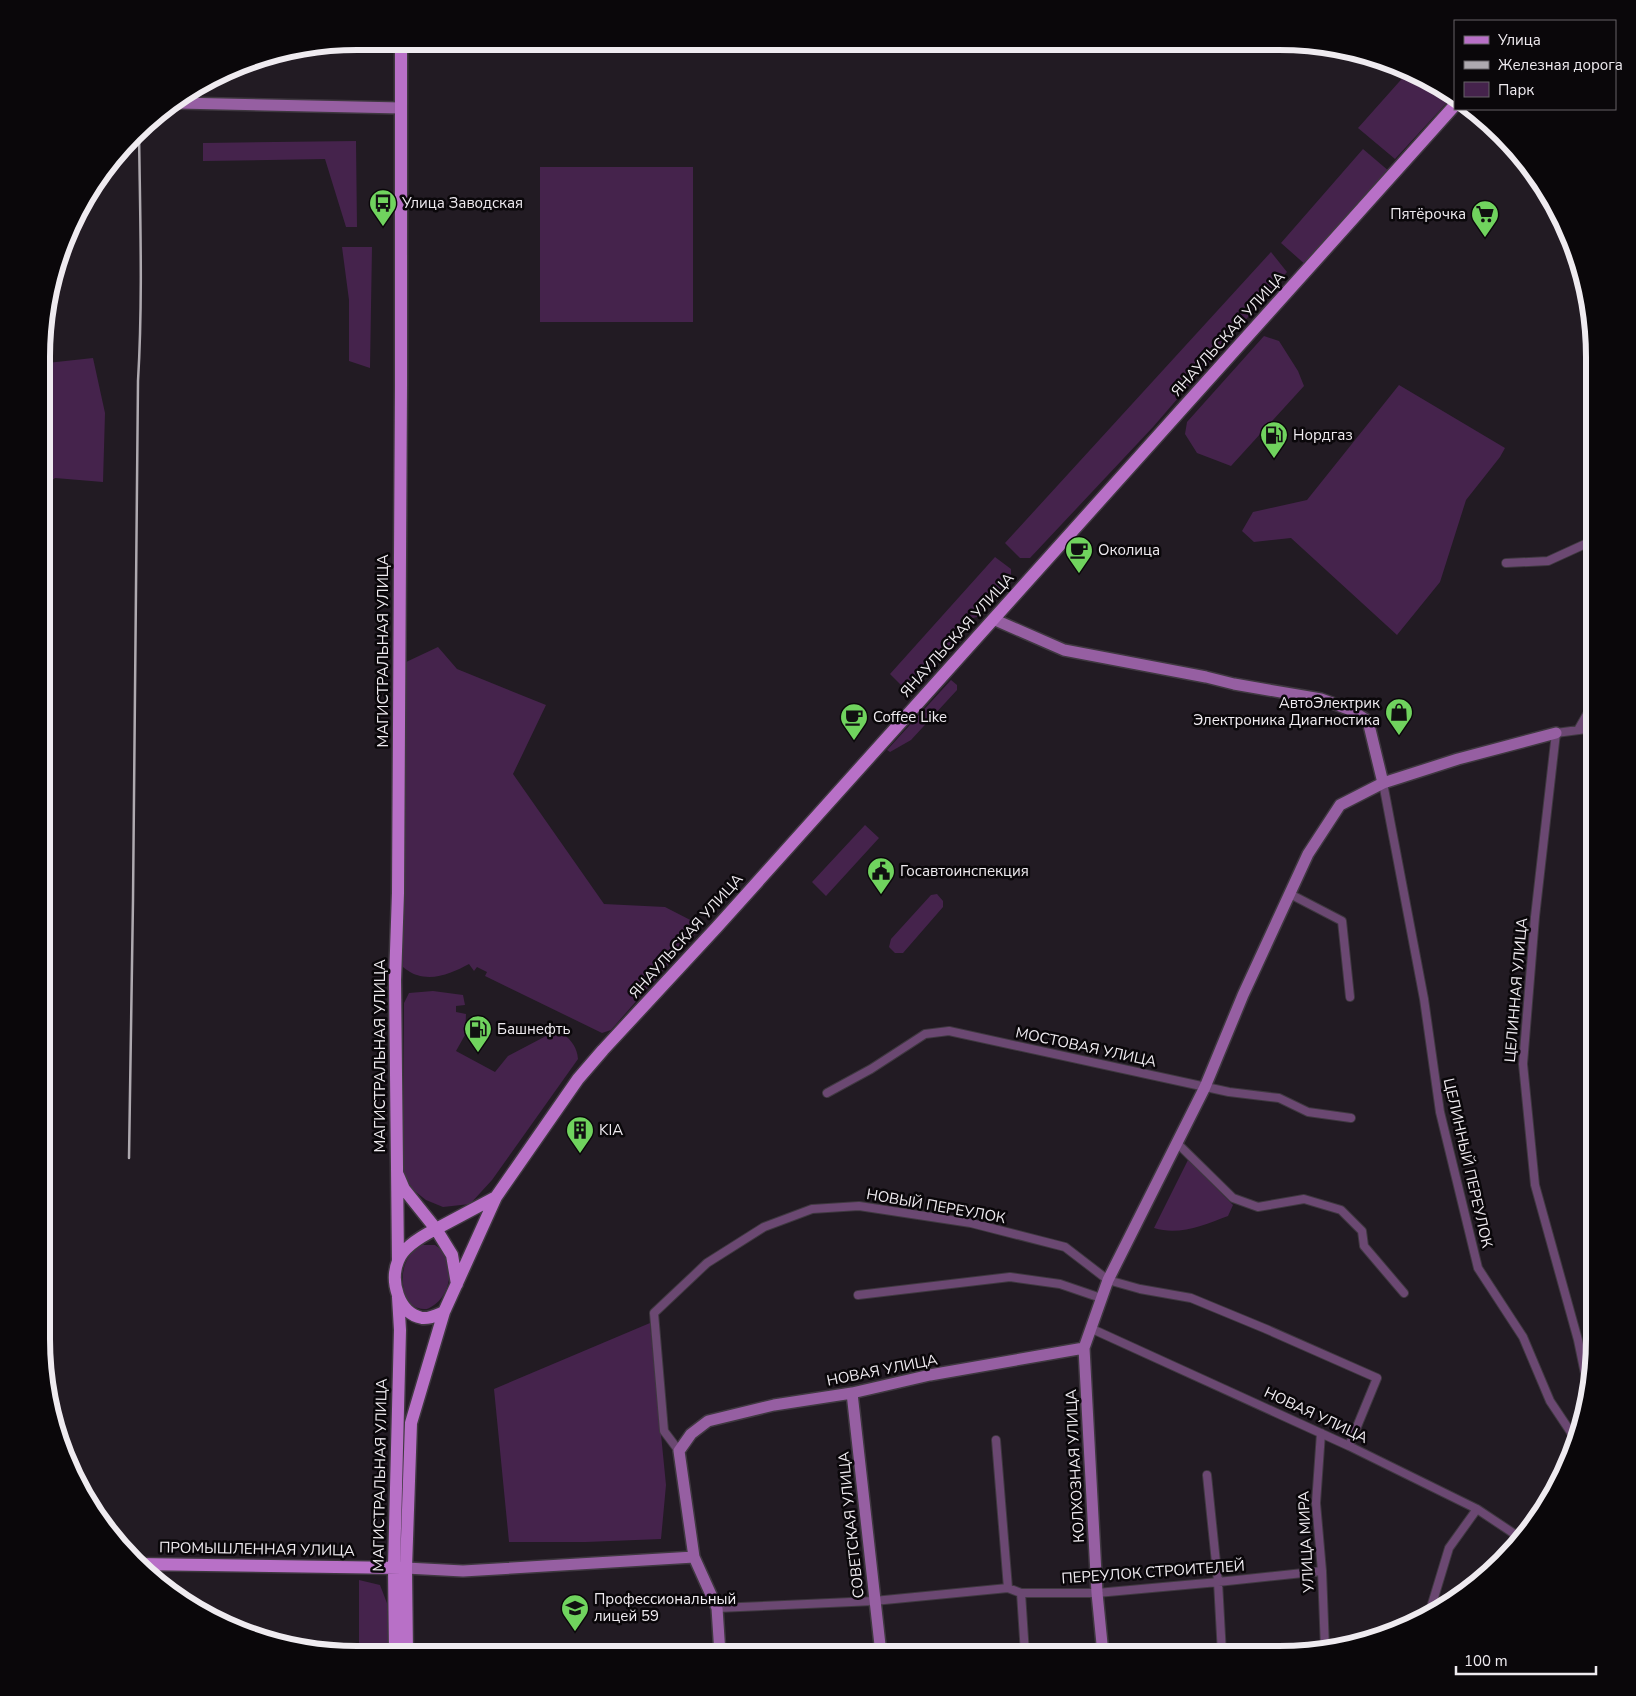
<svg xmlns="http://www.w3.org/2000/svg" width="1636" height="1696" font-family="'Nunito Sans',sans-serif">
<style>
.green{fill:#45234c}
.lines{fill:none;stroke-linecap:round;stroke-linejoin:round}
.street-casing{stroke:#3f3840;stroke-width:10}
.secondary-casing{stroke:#3f3840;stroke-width:14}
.primary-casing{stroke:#3f3840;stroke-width:15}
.street{stroke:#6b4872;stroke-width:8}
.secondary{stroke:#965fa2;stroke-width:11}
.primary{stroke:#b870c7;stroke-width:12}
.rail{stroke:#aea9af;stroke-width:2.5}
.labels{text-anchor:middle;stroke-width:5;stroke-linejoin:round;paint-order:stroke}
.poi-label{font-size:15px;fill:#efebf0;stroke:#0a070a;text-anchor:start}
.street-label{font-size:15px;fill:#efebf0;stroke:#0a070a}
.rim{fill:none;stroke:#efebf0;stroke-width:6}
</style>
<rect width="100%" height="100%" fill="#221b23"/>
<path class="green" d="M 1407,73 L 1437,84 L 1453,96 L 1395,159 L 1358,128 Z
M 356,141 L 357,227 L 346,227 L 325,159 L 203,161 L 203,143 Z
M 1363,149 L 1390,172 L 1307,266 L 1281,243 Z
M 540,167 L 693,167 L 693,322 L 540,322 Z
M 342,247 L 372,247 L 370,368 L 349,361 L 349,300 Z
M 1271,252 L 1287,272 L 1153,427 L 1030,558 L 1020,558 L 1005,543 Z
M 1264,336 L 1279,341 L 1298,371 L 1304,386 L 1231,466 L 1197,453 L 1185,434 L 1187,422 Z
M 93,358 L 105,413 L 103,482 L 55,478 L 46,485 L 47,363 Z
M 1399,385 L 1505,448 L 1500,457 L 1466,500 L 1440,582 L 1397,635 L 1291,538 L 1254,542 L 1242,531 L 1253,512 L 1307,500 Z
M 995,557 L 1011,569 L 1011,580 L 977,617 L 965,620 L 956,631 L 949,648 L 918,683 L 904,688 L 890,674 Z
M 438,647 L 457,669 L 546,705 L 513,774 L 604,904 L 665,907 L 702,926 L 611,1030 L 602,1033 L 485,976 L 487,972 L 477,967 L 474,971 L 469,964 C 454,972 435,981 417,975 C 412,974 407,970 403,967 L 404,663 Z
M 951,680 L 957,685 L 957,690 L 911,740 L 890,752 L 887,750 Z
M 865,825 L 879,838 L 826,896 L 812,882 Z
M 937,894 L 943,901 L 943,907 L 903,953 L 895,953 L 889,947 L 891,939 L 931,895 Z
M 433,991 L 463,995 L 465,1005 L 456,1006 L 456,1012 L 466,1014 L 465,1035 L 456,1051 L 495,1072 L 508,1056 L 546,1036 L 564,1034 C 572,1042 577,1047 578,1059 L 492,1180 L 470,1204 L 443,1207 L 426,1200 L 412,1189 L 403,1171 L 404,1003 L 409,993 Z
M 1188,1160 L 1233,1205 L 1228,1216 C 1204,1225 1179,1236 1154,1228 Z
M 421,1245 L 435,1245 C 438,1247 442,1250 444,1253 C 455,1269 449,1298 431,1307 C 427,1309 428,1309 424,1309 C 405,1308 402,1289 403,1274 C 404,1262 411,1251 421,1245 Z
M 650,1323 L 666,1485 L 661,1539 L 586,1542 L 509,1542 L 494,1389 Z
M 359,1580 L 380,1585 L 390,1611 L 390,1654 L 359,1654 Z"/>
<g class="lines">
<g class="street-casing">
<path id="street" d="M 1506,563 L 1548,561 L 1594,540
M 1578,730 L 1594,702
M 1383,783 L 1424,999 L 1440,1112 L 1478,1268 L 1523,1337 L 1550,1401 L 1576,1440
M 1290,894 L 1342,921 L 1350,997
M 827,1093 L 871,1069 L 925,1034 L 949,1031 L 1229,1092 L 1279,1098 L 1308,1112 L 1351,1118
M 1176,1142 L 1233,1198 L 1258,1207 L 1304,1199 L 1341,1210 L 1362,1231 L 1364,1246 L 1404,1293
M 858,1295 L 1010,1277 L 1060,1284 L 1101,1298
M 1090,1328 L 1349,1446 L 1477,1509 L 1522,1539
M 1589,1393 L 1578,1340 L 1535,1185 L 1523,1064 L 1535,917 L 1556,733 L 1594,728
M 1321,1433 L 1316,1503 L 1322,1571 L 1325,1649
M 996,1440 L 1008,1588
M 679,1451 L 664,1431 L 654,1313 L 707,1263 L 764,1227 L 812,1209 L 859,1206 L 971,1223 L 1065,1247 L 1108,1280 L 1140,1289 L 1191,1298 L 1266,1329 L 1377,1378 L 1349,1446
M 1207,1475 L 1218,1582 L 1222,1654
M 1021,1593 L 1025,1654
M 717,1608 L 874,1601 L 1008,1588 L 1021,1593 L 1097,1593 L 1218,1582 L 1322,1571
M 1429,1614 L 1449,1548 L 1477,1509"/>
</g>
<g class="secondary-casing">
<path id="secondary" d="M 178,103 L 401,108
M 993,619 L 1064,650 L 1206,677 L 1234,684 L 1321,699 L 1351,710 L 1368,721 L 1383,783
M 852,1393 L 881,1654
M 406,1568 L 463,1571 L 694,1557
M 720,1654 L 717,1608 L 694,1557 L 679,1451 L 691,1434 L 708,1421 L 774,1405 L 852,1393 L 930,1375 L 1084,1348
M 1103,1654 L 1097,1593 L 1084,1348 L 1108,1280 L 1205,1087 L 1243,995 L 1308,854 L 1340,805 L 1383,783 L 1458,759 L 1556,733"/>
</g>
<g class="primary-casing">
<path id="primary" d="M 398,1175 L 404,1189 L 436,1229 L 496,1197
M 398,1260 L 395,980 L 398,893 L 401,386 L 401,41
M 444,1312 C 437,1315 430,1319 422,1318 C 398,1313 390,1281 398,1261 C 403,1247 422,1236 436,1229 L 452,1255 L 457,1284
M 138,1564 L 401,1568
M 395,1654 L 394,1567 L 400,1330 L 398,1297
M 407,1654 L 406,1568 L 411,1423 L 444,1312 L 496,1197 L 578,1079 L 603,1050 L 717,927 L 1455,105"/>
</g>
<use href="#street" class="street"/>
<use href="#secondary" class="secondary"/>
<use href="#primary" class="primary"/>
<path class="rail" d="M 1294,44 L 1297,46
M 129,1158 L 133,900 L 138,381 C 143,298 140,215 139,131"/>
</g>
<defs>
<g id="bus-pin" transform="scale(1.4375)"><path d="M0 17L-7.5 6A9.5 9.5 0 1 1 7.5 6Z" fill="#70d35e" stroke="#0a070a"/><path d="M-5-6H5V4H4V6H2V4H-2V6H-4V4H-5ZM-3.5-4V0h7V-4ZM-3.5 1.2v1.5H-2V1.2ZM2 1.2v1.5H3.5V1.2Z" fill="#111"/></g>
<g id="supermarket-pin" transform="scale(1.4375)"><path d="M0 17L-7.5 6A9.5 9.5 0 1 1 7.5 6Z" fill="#70d35e" stroke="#0a070a"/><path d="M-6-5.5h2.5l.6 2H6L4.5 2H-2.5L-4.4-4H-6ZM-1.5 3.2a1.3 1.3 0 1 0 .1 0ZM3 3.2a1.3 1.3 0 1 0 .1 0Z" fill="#111"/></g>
<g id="fuel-pin" transform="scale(1.4375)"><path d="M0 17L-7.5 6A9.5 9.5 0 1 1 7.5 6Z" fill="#70d35e" stroke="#0a070a"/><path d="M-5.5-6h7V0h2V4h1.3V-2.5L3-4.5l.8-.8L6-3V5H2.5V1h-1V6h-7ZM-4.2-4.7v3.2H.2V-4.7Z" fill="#111"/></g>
<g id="cafe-pin" transform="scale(1.4375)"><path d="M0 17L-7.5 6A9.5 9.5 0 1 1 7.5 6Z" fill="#70d35e" stroke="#0a070a"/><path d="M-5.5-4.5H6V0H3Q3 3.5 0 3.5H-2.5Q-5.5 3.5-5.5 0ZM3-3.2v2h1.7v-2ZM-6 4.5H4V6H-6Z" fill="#111"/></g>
<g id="shop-pin" transform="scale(1.4375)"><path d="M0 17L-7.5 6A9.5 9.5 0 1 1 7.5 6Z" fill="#70d35e" stroke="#0a070a"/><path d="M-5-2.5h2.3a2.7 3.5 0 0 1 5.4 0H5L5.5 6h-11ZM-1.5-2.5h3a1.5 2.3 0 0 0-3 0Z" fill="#111"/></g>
<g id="civic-pin" transform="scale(1.4375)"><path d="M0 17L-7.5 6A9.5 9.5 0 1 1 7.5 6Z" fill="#70d35e" stroke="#0a070a"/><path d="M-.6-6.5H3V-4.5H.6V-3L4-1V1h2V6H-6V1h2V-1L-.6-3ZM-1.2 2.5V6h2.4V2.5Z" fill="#111"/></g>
<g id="building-pin" transform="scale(1.4375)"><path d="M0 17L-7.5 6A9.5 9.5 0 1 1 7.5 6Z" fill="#70d35e" stroke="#0a070a"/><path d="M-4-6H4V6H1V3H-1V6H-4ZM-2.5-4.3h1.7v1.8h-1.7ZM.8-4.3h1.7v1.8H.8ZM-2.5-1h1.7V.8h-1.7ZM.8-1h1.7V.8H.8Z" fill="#111"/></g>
<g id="university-pin" transform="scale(1.4375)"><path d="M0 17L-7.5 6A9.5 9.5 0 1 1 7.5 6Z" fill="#70d35e" stroke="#0a070a"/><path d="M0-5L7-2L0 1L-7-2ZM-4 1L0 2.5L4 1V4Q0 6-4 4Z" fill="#111"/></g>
</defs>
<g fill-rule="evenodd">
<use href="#bus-pin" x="383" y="203"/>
<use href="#supermarket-pin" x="1485" y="214"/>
<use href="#fuel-pin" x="1274" y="435"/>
<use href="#cafe-pin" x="1079" y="550"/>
<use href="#shop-pin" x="1399" y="712"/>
<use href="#cafe-pin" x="854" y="717"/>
<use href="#civic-pin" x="881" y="871"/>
<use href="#fuel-pin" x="478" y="1029"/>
<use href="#building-pin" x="580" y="1130"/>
<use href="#university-pin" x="575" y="1608"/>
</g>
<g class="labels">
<g class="poi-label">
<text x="402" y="208">Улица Заводская</text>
<text x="1466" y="219" text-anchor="end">Пятёрочка</text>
<text x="1293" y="440">Нордгаз</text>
<text x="1098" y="555">Околица</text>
<text x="1380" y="708" text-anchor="end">АвтоЭлектрик<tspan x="1380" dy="17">Электроника Диагностика</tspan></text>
<text x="873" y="722">Coffee Like</text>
<text x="900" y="876">Госавтоинспекция</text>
<text x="497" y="1034">Башнефть</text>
<text x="599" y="1135">KIA</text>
<text x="594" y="1604">Профессиональный<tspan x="594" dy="17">лицей 59</tspan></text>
</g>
<g class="street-label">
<text transform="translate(1228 334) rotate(-48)" y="5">ЯНАУЛЬСКАЯ УЛИЦА</text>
<text transform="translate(957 635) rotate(-48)" y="5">ЯНАУЛЬСКАЯ УЛИЦА</text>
<text transform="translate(383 651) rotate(-90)" y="5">МАГИСТРАЛЬНАЯ УЛИЦА</text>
<text transform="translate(686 936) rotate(-48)" y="5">ЯНАУЛЬСКАЯ УЛИЦА</text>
<text transform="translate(1516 990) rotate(-85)" y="5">ЦЕЛИННАЯ УЛИЦА</text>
<text transform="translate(1086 1047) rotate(12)" y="5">МОСТОВАЯ УЛИЦА</text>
<text transform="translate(380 1056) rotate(-90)" y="5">МАГИСТРАЛЬНАЯ УЛИЦА</text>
<text transform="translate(1468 1163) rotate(77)" y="5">ЦЕЛИННЫЙ ПЕРЕУЛОК</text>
<text transform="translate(936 1206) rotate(10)" y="5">НОВЫЙ ПЕРЕУЛОК</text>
<text transform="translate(882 1370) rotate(-11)" y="5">НОВАЯ УЛИЦА</text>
<text transform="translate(1316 1415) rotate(25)" y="5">НОВАЯ УЛИЦА</text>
<text transform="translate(1075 1466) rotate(-93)" y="5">КОЛХОЗНАЯ УЛИЦА</text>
<text transform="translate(380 1475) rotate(-89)" y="5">МАГИСТРАЛЬНАЯ УЛИЦА</text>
<text transform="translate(851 1525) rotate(-96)" y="5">СОВЕТСКАЯ УЛИЦА</text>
<text transform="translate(1306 1542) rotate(-93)" y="5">УЛИЦА МИРА</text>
<text transform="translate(257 1549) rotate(1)" y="5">ПРОМЫШЛЕННАЯ УЛИЦА</text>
<text transform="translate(1153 1572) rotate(-4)" y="5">ПЕРЕУЛОК СТРОИТЕЛЕЙ</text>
</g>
</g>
<path d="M0 0H1636V1696H0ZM357 50H1279A307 307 0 0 1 1586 357V1339A307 307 0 0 1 1279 1646H357A307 307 0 0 1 50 1339V357A307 307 0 0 1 357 50Z" fill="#0a070a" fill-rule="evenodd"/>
<path class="rim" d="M357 50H1279A307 307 0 0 1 1586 357V1339A307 307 0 0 1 1279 1646H357A307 307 0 0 1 50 1339V357A307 307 0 0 1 357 50Z"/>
<rect x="1454" y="20" width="162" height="90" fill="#0a070a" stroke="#666266"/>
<rect x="1464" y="36" width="25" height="8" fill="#b870c7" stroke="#666266"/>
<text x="1498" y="45" font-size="15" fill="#efebf0">Улица</text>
<rect x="1464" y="61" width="25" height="8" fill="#aea9af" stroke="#666266"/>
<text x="1498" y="70" font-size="15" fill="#efebf0">Железная дорога</text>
<rect x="1464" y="82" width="25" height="15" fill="#45234c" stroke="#666266"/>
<text x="1498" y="95" font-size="15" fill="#efebf0">Парк</text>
<path d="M1456 1666v8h140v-8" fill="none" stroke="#efebf0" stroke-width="2.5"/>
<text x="1464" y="1666" font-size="15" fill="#efebf0" stroke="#0a070a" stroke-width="4" paint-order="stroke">100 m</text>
</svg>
